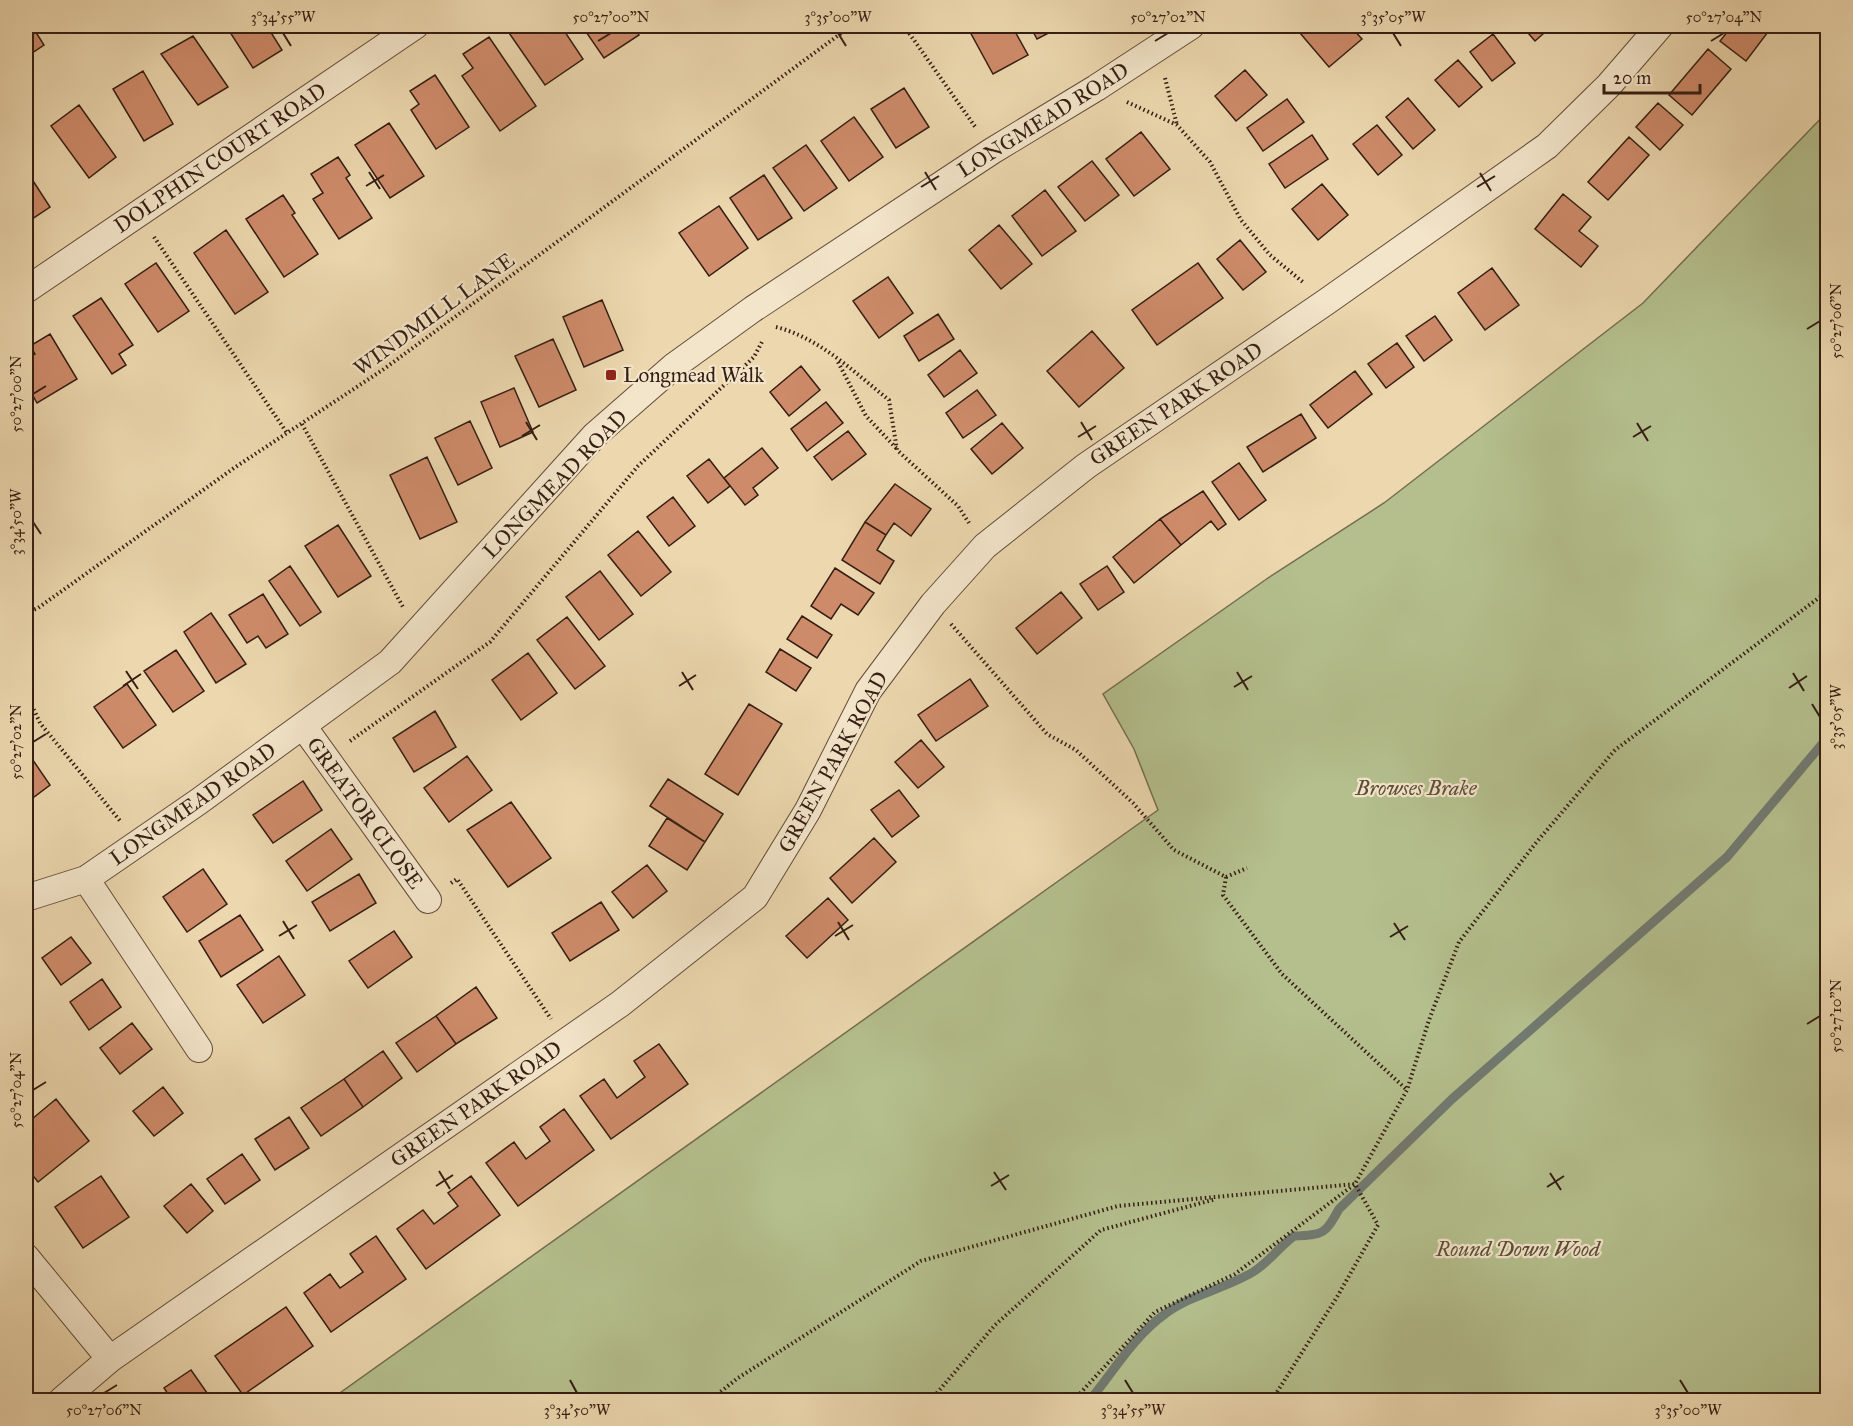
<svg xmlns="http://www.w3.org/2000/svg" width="1853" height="1426" font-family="'IM FELL Great Primer',serif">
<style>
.green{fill:#b4bf8d;stroke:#746e50;stroke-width:1.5}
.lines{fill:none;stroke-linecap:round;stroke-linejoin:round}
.stream{stroke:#717a71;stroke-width:9}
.building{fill:#ce8b6a;stroke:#351e13;stroke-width:1.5}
.street-casing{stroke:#634c3a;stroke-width:28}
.path{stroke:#351e13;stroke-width:4;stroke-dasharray:1.5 3;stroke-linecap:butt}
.street{stroke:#f3e5ca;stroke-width:26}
.ticks{fill:none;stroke:#351e13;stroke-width:2}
.poi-dot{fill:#8f2418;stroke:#f3e5ca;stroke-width:2}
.labels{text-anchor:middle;stroke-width:4.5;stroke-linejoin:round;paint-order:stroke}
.street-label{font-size:21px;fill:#351e13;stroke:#f3e5ca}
.poi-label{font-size:21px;fill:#351e13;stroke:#f3e5ca;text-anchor:start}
.park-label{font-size:21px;font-style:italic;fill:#5b4e38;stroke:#f3e5ca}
.neatline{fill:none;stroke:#351e13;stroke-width:2}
.ticks-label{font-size:15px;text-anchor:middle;fill:#351e13}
</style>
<rect width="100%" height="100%" fill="#ecd7ae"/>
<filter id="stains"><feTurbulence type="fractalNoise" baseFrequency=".00333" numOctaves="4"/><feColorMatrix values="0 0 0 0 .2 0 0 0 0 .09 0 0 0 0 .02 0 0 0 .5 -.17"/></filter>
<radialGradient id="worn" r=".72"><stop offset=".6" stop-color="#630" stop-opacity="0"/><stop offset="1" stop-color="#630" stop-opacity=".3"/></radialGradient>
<path class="green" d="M 1827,112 L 1827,1400 L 330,1400 L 1158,810 L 1134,749 L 1103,694 L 1268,578 L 1384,503 L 1643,303 Z"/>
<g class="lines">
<path class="stream" d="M 1090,1400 C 1113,1372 1135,1335 1165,1314 C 1192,1294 1225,1289 1253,1272 C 1269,1262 1279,1247 1294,1236 C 1324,1235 1325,1234 1339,1209 L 1452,1099 L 1727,857 L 1828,737"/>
</g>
<path class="building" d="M 26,26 L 32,26 L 44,45 L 26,57 Z
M 226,26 L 267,26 L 282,50 L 253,68 Z
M 507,26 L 561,26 L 583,59 L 545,85 L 505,27 Z
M 582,26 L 633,26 L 639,35 L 604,58 Z
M 976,26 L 1012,26 L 1028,55 L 993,74 L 969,30 Z
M 1030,26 L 1062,26 L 1037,39 Z
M 1308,26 L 1350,26 L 1362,39 L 1329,67 L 1300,33 Z
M 1522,26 L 1552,26 L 1535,41 Z
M 1732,26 L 1759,26 L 1768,32 L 1746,61 L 1720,41 Z
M 1493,34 L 1515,63 L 1492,81 L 1470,52 Z
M 193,36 L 228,87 L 198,105 L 161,54 Z
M 489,37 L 536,106 L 500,131 L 462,76 L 473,68 L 463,54 Z
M 1708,49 L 1731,69 L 1692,115 L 1669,95 Z
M 1458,60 L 1482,87 L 1459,107 L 1435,80 Z
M 1245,70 L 1267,95 L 1236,121 L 1215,96 Z
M 143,71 L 173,124 L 144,141 L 113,89 Z
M 435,75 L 469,127 L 436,149 L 411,110 L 419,104 L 410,91 Z
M 904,88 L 929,127 L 896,148 L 871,109 Z
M 1408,98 L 1435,130 L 1413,149 L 1386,117 Z
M 1287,99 L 1304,122 L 1263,151 L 1247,128 Z
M 1658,103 L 1683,125 L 1660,150 L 1636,127 Z
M 79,105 L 116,157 L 89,178 L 51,126 Z
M 854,117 L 883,157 L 849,181 L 821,141 Z
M 389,123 L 424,176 L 390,198 L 355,145 Z
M 1377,125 L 1402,155 L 1378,175 L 1353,144 Z
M 1141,132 L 1170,169 L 1134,196 L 1106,159 Z
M 1312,135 L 1328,159 L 1285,188 L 1269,164 Z
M 1629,137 L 1649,155 L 1608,200 L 1588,182 Z
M 806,145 L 837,188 L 804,211 L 773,168 Z
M 338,157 L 350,175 L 346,178 L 372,218 L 339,239 L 313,199 L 323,193 L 311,174 Z
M 1092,161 L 1119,195 L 1085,221 L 1058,187 Z
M 26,170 L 50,207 L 26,223 Z
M 764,175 L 792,218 L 758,240 L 730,198 Z
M 1322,184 L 1348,215 L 1318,240 L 1292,209 Z
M 1045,190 L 1076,231 L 1042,256 L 1012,216 Z
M 1563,194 L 1591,217 L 1579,231 L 1598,246 L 1581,267 L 1535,229 Z
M 283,195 L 295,213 L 292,215 L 318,254 L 284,277 L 246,219 Z
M 719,206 L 748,248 L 709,276 L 679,233 Z
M 999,225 L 1032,264 L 1001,289 L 969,250 Z
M 226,230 L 268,292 L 235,314 L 194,253 Z
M 1240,240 L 1266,272 L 1243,290 L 1217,259 Z
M 156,263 L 189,311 L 158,332 L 125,284 Z
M 1198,263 L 1223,298 L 1157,345 L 1132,310 Z
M 1492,268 L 1519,305 L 1485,330 L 1458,293 Z
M 888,277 L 913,313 L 879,338 L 853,301 Z
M 101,298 L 133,345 L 119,354 L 126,365 L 112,374 L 73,316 Z
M 602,300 L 623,350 L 584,367 L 563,317 Z
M 938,314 L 954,339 L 919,361 L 904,336 Z
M 1435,316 L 1452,340 L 1424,361 L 1406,336 Z
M 1092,331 L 1124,368 L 1079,407 L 1047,371 Z
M 50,334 L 77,379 L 37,403 L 26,383 L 26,360 L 35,354 L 30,346 Z
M 553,339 L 576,390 L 539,407 L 515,356 Z
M 1397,343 L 1414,367 L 1386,388 L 1368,364 Z
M 960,350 L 977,373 L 944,397 L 928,375 Z
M 801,366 L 820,390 L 789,416 L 770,392 Z
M 1355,371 L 1372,394 L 1328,428 L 1310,405 Z
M 514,388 L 533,432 L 500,447 L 481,402 Z
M 977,390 L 996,415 L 963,438 L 946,413 Z
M 826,402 L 843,423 L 807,451 L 791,429 Z
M 1301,414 L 1316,438 L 1263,472 L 1247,447 Z
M 470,421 L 492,468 L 458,485 L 435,438 Z
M 1002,423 L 1023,448 L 992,474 L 971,449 Z
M 848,431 L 866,454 L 832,480 L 814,457 Z
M 762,448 L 778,468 L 753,488 L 758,495 L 745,505 L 724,478 Z
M 427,457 L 457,522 L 420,539 L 390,475 Z
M 709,459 L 730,486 L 708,503 L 687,476 Z
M 1239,463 L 1266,500 L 1239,520 L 1212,482 Z
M 895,484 L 931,509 L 911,536 L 894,523 L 886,535 L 865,522 Z
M 1203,491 L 1226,524 L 1218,530 L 1211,521 L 1181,545 L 1160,519 Z
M 673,497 L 695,526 L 669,546 L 647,517 Z
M 1160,519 L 1181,545 L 1134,583 L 1113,557 Z
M 865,522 L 886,535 L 877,550 L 894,561 L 880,584 L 842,560 Z
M 338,525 L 371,576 L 338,597 L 305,546 Z
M 638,531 L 671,572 L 641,596 L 608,555 Z
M 290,566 L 321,612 L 300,626 L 269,581 Z
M 1107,566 L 1124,592 L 1098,610 L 1080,584 Z
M 835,568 L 874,593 L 858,615 L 841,604 L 831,619 L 811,606 Z
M 600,571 L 633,614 L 599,640 L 566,597 Z
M 1061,592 L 1082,618 L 1037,654 L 1016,628 Z
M 263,594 L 288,634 L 266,648 L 258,636 L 247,643 L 229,615 Z
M 211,613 L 246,664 L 216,683 L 184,632 Z
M 802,616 L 832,635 L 817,658 L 787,639 Z
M 567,617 L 605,666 L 575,689 L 537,640 Z
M 780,649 L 811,668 L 796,691 L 766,672 Z
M 176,650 L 204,691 L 173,712 L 144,671 Z
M 528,653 L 557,693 L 521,720 L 492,680 Z
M 970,679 L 988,706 L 936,741 L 918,715 Z
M 127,684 L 156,725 L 123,748 L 94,707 Z
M 749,704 L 782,724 L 738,795 L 705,774 Z
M 435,711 L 456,747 L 414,772 L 393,738 Z
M 921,740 L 944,767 L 918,788 L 895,762 Z
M 26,750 L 50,785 L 26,803 Z
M 467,756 L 492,790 L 449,822 L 424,788 Z
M 668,779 L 723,814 L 705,842 L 650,806 Z
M 303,781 L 322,810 L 273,843 L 253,815 Z
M 899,790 L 919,816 L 892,837 L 871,810 Z
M 511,802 L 551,858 L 508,887 L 467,830 Z
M 667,818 L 705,842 L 687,870 L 649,846 Z
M 331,829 L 352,859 L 307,891 L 286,861 Z
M 874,838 L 896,862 L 852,903 L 830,878 Z
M 647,865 L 667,891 L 633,918 L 612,892 Z
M 203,869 L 227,904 L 187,932 L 163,897 Z
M 359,874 L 376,903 L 330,931 L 312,902 Z
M 828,898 L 848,920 L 807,958 L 786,936 Z
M 601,902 L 619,930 L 570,961 L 552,933 Z
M 240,915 L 263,950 L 221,977 L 199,941 Z
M 394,931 L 412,957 L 368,988 L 349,961 Z
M 71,937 L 91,963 L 61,985 L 42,958 Z
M 279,956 L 305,995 L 263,1023 L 237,985 Z
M 102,979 L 121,1007 L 89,1030 L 70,1002 Z
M 476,987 L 497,1018 L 456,1044 L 436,1016 Z
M 436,1016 L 456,1044 L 417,1072 L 396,1043 Z
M 132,1023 L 152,1049 L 120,1074 L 100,1048 Z
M 659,1044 L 688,1084 L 611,1139 L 580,1096 L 604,1079 L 617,1098 L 645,1077 L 634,1061 Z
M 383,1051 L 402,1078 L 363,1107 L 344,1079 Z
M 344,1079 L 363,1107 L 321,1136 L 301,1108 Z
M 163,1087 L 183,1113 L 154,1136 L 133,1111 Z
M 56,1099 L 89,1141 L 38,1182 L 26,1167 L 26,1124 Z
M 564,1109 L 594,1150 L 518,1206 L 486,1163 L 514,1142 L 526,1159 L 550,1141 L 540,1127 Z
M 289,1117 L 309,1148 L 275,1170 L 255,1139 Z
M 242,1154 L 260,1180 L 225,1204 L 207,1179 Z
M 101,1176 L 129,1217 L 83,1248 L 55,1207 Z
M 471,1176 L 500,1215 L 426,1269 L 397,1229 L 423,1210 L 434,1224 L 458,1206 L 448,1193 Z
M 191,1184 L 213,1211 L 187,1233 L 164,1206 Z
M 376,1236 L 406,1279 L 331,1332 L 304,1293 L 330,1274 L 340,1288 L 363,1272 L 350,1254 Z
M 286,1307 L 313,1346 L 243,1395 L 215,1356 Z
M 191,1370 L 212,1400 L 172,1400 L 164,1388 Z"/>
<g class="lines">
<g class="street-casing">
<path id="street" d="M 26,290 L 415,26
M 303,726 L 428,900
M 86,879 L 199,1049
M 26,898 L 86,879 L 198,802 L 390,662 L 595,435 L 674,366 L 753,309 L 992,151 L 1096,88 L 1191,26
M 26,1257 L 110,1359
M 62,1400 L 110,1359 L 620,1004 L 755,897 L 808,810 L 868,691 L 933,604 L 985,546 L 1086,466 L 1326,302 L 1547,146 L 1609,85 L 1660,26"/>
</g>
<path class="path" d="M 904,26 L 976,128
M 1165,78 L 1177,125
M 1127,102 L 1177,125 L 1210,162 L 1241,220 L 1270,255 L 1304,283
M 154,237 L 287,433
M 776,327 C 820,338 855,373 889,400 L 897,450 L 958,506 L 969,523
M 838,362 L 866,416 L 897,449
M 302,424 L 403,607
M 26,613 L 38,608 L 234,468 L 384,369 L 851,26
M 951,624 L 1047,734 L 1076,750 L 1133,803 L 1174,850 L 1226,877 L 1223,895 L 1282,974 L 1407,1090
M 26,693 L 40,723 L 121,822
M 350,741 L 490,642 L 638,466 L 754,357 L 763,340
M 1226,877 L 1247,868
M 451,883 L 457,879 L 551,1019
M 710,1400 L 738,1378 L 921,1261 L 1118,1206 L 1355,1184 L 1378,1225 L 1337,1297 L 1272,1400
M 931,1400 L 995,1325 L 1101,1230 L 1216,1199
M 1074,1400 L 1155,1312 L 1235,1274 L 1355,1184 L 1407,1090 L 1429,1020 L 1459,942 L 1535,844 L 1615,750 L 1828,591"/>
<use href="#street" class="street"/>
</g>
<path class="ticks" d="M 283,33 L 291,46M 838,33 L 846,46M 1393,33 L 1401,46M 598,41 L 611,33M 1155,41 L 1168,33M 1711,41 L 1724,33M 369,172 L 380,189M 925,172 L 936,190M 1480,173 L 1491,191M 366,186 L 384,175M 921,187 L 939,176M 1477,187 L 1495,176M 1807,329 L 1820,321M 33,394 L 46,386M 526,422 L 537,440M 1081,422 L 1092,440M 1637,423 L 1648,441M 522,436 L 540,425M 1078,437 L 1096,426M 1633,437 L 1651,426M 33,522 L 41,534M 126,671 L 138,689M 682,672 L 693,690M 1237,672 L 1248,690M 1793,673 L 1804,691M 123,686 L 141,674M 679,686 L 696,675M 1234,687 L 1252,676M 1789,688 L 1807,676M 1812,704 L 1820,717M 33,742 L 46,734M 283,921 L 294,939M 838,922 L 849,940M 1394,923 L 1405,940M 279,936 L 297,925M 835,936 L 853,925M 1390,937 L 1408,926M 1807,1024 L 1820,1016M 33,1090 L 46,1082M 439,1171 L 450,1189M 994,1172 L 1006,1190M 1550,1173 L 1561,1190M 436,1186 L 453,1175M 991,1186 L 1009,1175M 1547,1187 L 1564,1176M 570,1380 L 577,1393M 1125,1380 L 1133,1393M 1680,1380 L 1688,1393M 104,1393 L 117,1385"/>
<rect class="poi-dot" x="605" y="369" width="12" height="12" rx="3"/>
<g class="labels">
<g class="street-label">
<text transform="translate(1043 120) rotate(-32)" y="7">LONGMEAD ROAD</text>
<text transform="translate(220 158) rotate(-34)" y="7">DOLPHIN COURT ROAD</text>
<text transform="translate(434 314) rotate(-36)" y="7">WINDMILL LANE</text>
<text transform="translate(1176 404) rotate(-34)" y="7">GREEN PARK ROAD</text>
<text transform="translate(555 484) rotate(-46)" y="7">LONGMEAD ROAD</text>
<text transform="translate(833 762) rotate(-61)" y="7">GREEN PARK ROAD</text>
<text transform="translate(193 804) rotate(-35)" y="7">LONGMEAD ROAD</text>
<text transform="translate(365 813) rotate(54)" y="7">GREATOR CLOSE</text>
<text transform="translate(476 1104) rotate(-35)" y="7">GREEN PARK ROAD</text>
</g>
<g class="poi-label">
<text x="623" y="382">Longmead Walk</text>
</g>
<g class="park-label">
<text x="1416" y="795">Browses Brake</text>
<text x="1518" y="1256">Round Down Wood</text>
</g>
</g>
<rect width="1853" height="1426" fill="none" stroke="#ecd7ae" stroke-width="66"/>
<path d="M1604 84v9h96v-9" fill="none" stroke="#351e13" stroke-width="3"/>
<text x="1613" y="84" font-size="18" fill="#351e13" stroke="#f3e5ca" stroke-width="4.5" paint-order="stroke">20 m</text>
<rect x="33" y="33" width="1787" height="1360" class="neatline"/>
<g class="ticks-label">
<text x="283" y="22">3°34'55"W</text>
<text x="611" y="22">50°27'00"N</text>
<text x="838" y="22">3°35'00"W</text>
<text x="1168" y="22">50°27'02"N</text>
<text x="1393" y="22">3°35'05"W</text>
<text x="1724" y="22">50°27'04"N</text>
<text transform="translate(1836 321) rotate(-90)" y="5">50°27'06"N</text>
<text transform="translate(16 394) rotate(-90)" y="5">50°27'00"N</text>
<text transform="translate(16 522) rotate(-90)" y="5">3°34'50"W</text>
<text transform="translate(1836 717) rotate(-90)" y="5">3°35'05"W</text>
<text transform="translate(16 742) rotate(-90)" y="5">50°27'02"N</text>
<text transform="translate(1836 1016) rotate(-90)" y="5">50°27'10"N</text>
<text transform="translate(16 1090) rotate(-90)" y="5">50°27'04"N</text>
<text x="104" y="1415">50°27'06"N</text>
<text x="577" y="1415">3°34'50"W</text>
<text x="1133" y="1415">3°34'55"W</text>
<text x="1688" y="1415">3°35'00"W</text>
</g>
<rect width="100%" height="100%" filter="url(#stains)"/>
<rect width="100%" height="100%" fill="url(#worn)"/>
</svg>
